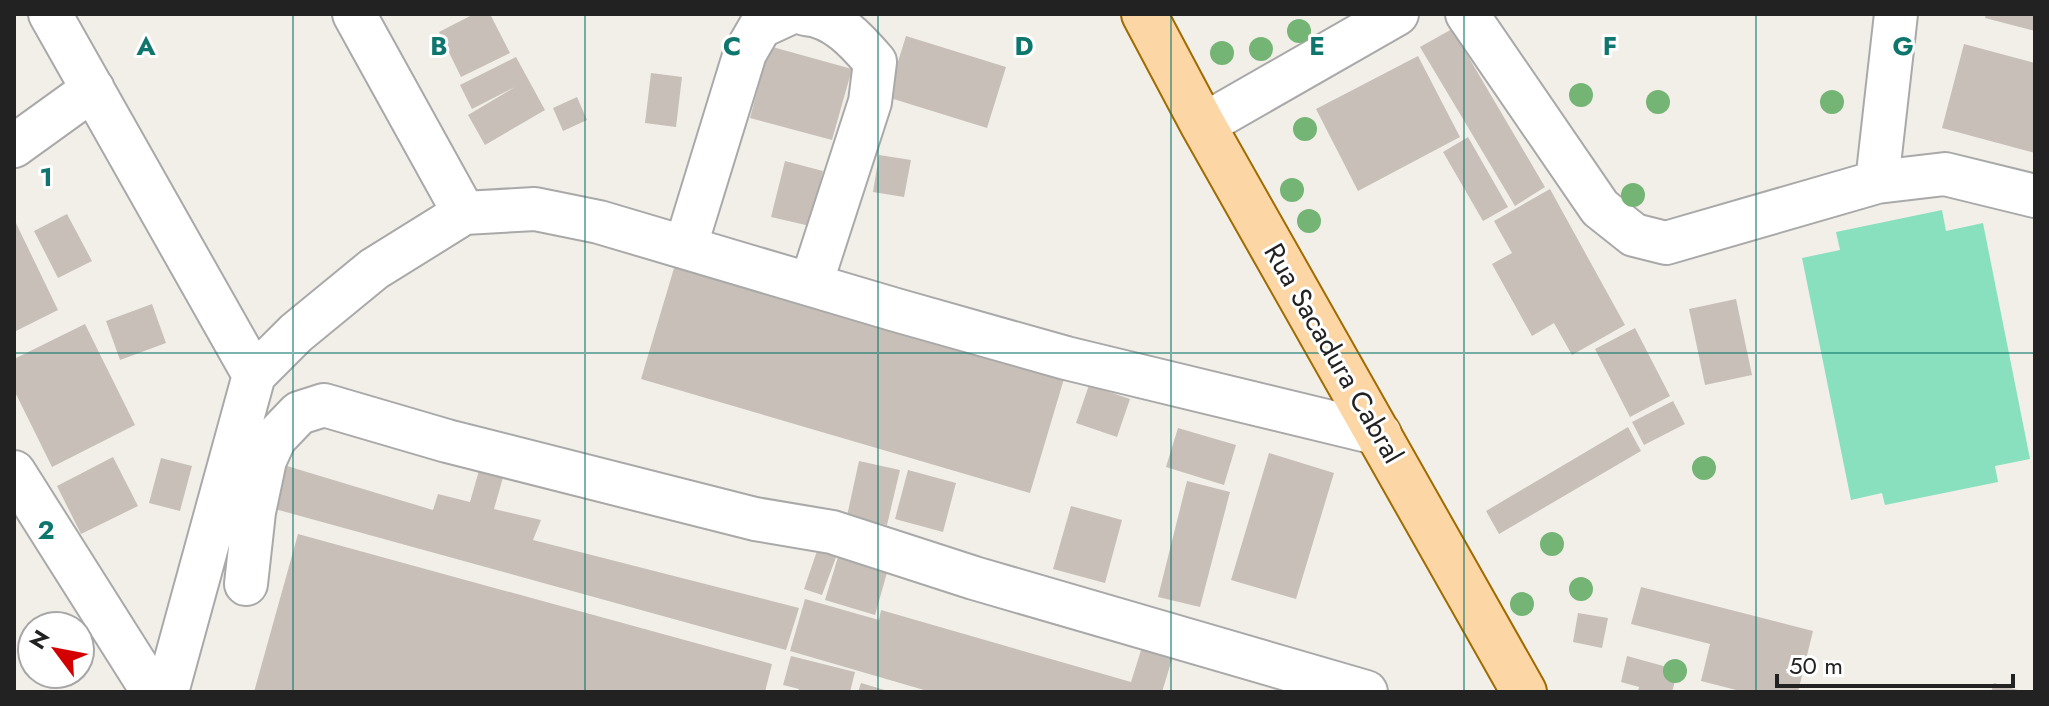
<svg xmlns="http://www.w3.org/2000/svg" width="2049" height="706" font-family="Jost,sans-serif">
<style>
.pitch{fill:#88e0be}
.building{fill:#c7bfb8}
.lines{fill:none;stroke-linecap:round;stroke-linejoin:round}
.minor-casing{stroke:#a9a9a9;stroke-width:46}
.major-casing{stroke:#a06b00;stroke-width:48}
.minor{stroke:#fff;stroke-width:42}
.major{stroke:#fcd6a4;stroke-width:44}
.tree{fill:#74b475}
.grid{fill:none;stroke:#0f766e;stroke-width:2;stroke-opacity:0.55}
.labels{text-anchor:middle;stroke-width:6;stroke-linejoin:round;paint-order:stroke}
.street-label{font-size:28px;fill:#222;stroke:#fff}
.grid-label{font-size:26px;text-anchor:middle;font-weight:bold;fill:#0f766e;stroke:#fff;stroke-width:6;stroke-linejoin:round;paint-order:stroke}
</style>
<rect width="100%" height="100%" fill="#f2efe9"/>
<path class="pitch" d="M 1942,210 L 1946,231 L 1983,223 L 2030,459 L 1995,466 L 1998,482 L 1885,505 L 1882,493 L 1851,500 L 1802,258 L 1840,250 L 1836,232 Z"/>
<path class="building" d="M 474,14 L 490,14 L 510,53 L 461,77 L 439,32 Z
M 1986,14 L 2035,14 L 2035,31 L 1985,18 Z
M 1452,29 L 1545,187 L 1515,206 L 1420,47 Z
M 906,36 L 1006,67 L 987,128 L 887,97 Z
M 1964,44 L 2035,63 L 2035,153 L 1942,128 Z
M 769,46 L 852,69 L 832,140 L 750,118 Z
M 1418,56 L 1460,137 L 1358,191 L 1316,109 Z
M 516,57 L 545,110 L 485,145 L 468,115 L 515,87 L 472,109 L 460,85 Z
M 651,73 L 682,77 L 676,127 L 645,123 Z
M 577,97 L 587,120 L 563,131 L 553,108 Z
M 1468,137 L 1508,207 L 1483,221 L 1443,152 Z
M 879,155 L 911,160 L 904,197 L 873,192 Z
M 785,161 L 823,171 L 810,226 L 771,217 Z
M 1550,189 L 1625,325 L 1572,355 L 1554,323 L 1532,336 L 1492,264 L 1512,253 L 1494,221 Z
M 67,214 L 92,261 L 58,278 L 34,231 Z
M 14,219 L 58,310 L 14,332 Z
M 677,258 L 1066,372 L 1030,493 L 641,379 Z
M 1736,299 L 1752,375 L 1705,385 L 1689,309 Z
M 152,304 L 166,343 L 120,360 L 106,321 Z
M 85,324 L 135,425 L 52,467 L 14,390 L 14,359 Z
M 1635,328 L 1670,396 L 1630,417 L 1595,349 Z
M 1089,385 L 1130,399 L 1117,437 L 1076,423 Z
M 1673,401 L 1685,424 L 1644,445 L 1632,422 Z
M 1628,427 L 1641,451 L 1499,534 L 1486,511 Z
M 1178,428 L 1236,445 L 1224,485 L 1166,467 Z
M 1269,453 L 1334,473 L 1296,599 L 1231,580 Z
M 113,457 L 138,506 L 81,534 L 57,486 Z
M 161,458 L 192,466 L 180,511 L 149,503 Z
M 859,461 L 900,470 L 887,525 L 847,516 Z
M 277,463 L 433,510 L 438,494 L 470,502 L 480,467 L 504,474 L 494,509 L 541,520 L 533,540 L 799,608 L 786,650 L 264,506 Z
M 908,470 L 956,483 L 943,532 L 895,519 Z
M 1187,481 L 1230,492 L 1200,607 L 1158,597 Z
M 1071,506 L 1122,520 L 1105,583 L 1053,569 Z
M 298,534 L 772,664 L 765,692 L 254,692 Z
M 819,545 L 838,552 L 822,595 L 804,589 Z
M 841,547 L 890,562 L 875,615 L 825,600 Z
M 1641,587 L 1813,631 L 1798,692 L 1744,692 L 1701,681 L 1710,644 L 1631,624 Z
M 805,599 L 879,620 L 881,610 L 1131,682 L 1142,647 L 1173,656 L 1162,692 L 931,692 L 790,651 Z
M 1578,613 L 1608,618 L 1602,648 L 1573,642 Z
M 791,656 L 855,672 L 850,692 L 798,692 L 799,689 L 783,685 Z
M 1627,656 L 1678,670 L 1672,692 L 1638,692 L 1639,687 L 1621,682 Z
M 861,683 L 888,691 L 888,692 L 858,692 Z
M 1994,683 L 2021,691 L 2021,692 L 1991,692 Z"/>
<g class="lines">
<g class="minor-casing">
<path id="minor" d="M 50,14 L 254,375
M 354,14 L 464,213
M 805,14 C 835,16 857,41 875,62 L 870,102 L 811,284
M 1467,14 L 1600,208 L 1634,235 L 1666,243 L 1877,182 L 1945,174 L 2035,196
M 1203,125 L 1397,14
M 14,146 L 93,89
M 1877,182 L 1896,14
M 686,245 L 745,53 L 760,27 L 788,14
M 14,472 L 153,692
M 246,584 L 254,512 L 265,460 L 275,438 L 299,413 L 324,405 L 447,441 L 755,519 L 832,532 L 974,578 L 1366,692
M 167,692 L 254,375 L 296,333 L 374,269 L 464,213 L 535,209 L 599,222 L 896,310 L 1066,358 L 1380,434"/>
</g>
<g class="major-casing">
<path id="major" d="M 1144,14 L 1203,125 L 1524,692"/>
</g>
<use href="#minor" class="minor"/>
<use href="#major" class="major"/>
</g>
<g class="tree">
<circle cx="1299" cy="31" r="12"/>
<circle cx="1261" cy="49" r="12"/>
<circle cx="1222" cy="53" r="12"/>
<circle cx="1581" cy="95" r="12"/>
<circle cx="1658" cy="102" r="12"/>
<circle cx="1832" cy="102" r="12"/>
<circle cx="1305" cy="129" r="12"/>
<circle cx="1292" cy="190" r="12"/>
<circle cx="1633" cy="195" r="12"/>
<circle cx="1309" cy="221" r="12"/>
<circle cx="1704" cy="468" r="12"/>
<circle cx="1552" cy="544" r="12"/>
<circle cx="1581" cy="589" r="12"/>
<circle cx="1522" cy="604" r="12"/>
<circle cx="1675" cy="671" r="12"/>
</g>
<path class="grid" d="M 293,14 L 293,692M 585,14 L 585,692M 878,14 L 878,692M 1171,14 L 1171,692M 1464,14 L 1464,692M 1756,14 L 1756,692M 14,353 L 2035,353"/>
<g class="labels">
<g class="street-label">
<text transform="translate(1334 353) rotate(60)" y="10">Rua Sacadura Cabral</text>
</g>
</g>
<g class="grid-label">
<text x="146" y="55">A</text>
<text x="439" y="55">B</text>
<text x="732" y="55">C</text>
<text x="1024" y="55">D</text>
<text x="1317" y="55">E</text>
<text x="1610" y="55">F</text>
<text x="1903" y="55">G</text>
<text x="46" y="186">1</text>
<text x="46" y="539">2</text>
</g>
<rect width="2049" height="706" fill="none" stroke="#222222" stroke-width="32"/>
<g transform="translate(56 650) rotate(302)"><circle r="38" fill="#ffffff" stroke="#a7a7a7" stroke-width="2"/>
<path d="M0-6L14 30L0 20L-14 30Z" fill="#d40000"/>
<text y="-12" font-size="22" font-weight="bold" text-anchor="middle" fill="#222222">N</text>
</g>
<path d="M1777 674v12h236v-12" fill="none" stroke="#222222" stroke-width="4"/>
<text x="1789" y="674" font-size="24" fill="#222222" stroke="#ffffff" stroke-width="6" paint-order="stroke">50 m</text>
</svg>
